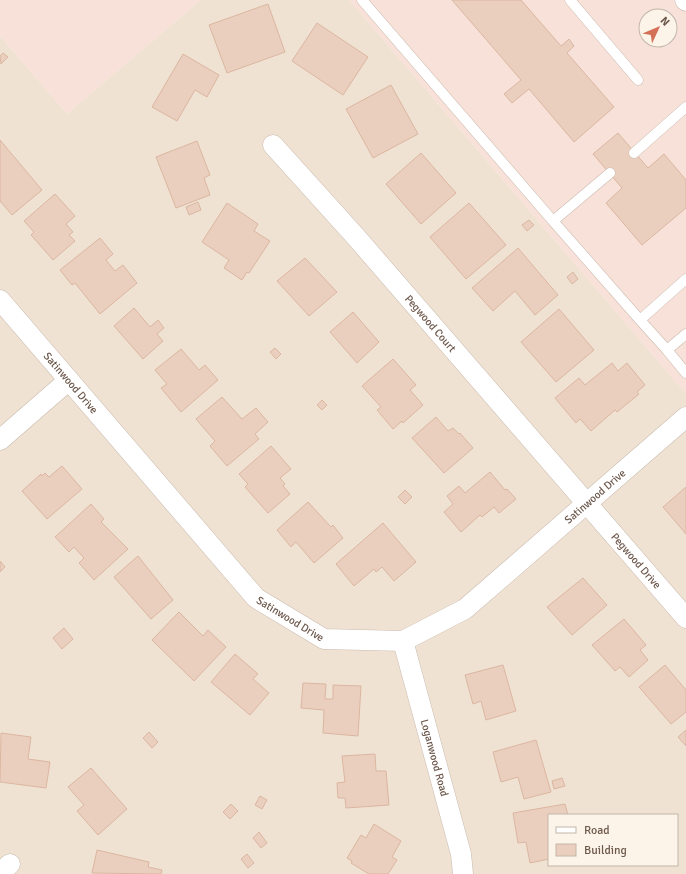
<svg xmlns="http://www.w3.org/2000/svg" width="686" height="874" font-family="Signika,sans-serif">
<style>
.residential{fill:#efe2d2;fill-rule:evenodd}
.commercial{fill:#f8e1d8;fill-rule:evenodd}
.building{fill:#ebcfbe;stroke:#dbb6a1}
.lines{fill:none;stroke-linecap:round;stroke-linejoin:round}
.service-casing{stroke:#cabaae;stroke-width:11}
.minor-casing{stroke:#cabaae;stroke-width:21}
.service{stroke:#fff;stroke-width:10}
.minor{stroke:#fff;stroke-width:20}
.labels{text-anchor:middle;stroke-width:3;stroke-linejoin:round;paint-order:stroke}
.street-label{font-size:11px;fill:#6d584c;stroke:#fcf4e8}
</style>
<rect width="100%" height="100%" fill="#f9f0e3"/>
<path class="residential" d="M 201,0 L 349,0 L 686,394 L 686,874 L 0,874 L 0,36 L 67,114 ZM 549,815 L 677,815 L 677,865 L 549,865 Z"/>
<path class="commercial" d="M 0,0 L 201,0 L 67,114 L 0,36 Z
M 349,0 L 686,0 L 686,394 ZM 646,16 L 670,16 L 670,40 L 646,40 Z"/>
<path class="building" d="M 452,0 L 521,0 L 561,46 L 569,39 L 574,46 L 567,53 L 614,107 L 574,142 L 529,89 L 512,103 L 504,94 L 521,80 Z
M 268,4 L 285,52 L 227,73 L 209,25 Z
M 317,23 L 368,57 L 343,95 L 292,61 Z
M 3,53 L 8,57 L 1,64 L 0,56 Z
M 183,54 L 219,75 L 207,97 L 195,90 L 177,121 L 152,107 Z
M 391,85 L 418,134 L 373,158 L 346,109 Z
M 618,133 L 648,168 L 664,154 L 686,180 L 686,208 L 642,245 L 606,203 L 622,188 L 593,154 Z
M 0,140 L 42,190 L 12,215 L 0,201 Z
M 197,141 L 210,175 L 204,178 L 210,195 L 176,208 L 156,157 Z
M 421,153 L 456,193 L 421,224 L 386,184 Z
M 55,194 L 75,216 L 66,224 L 73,232 L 69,235 L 75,241 L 53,260 L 31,235 L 34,232 L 24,221 Z
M 198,202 L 201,210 L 189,215 L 186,207 Z
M 227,203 L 258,224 L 254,231 L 270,241 L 249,273 L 247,272 L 242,280 L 224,268 L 229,260 L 202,242 Z
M 469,203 L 506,245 L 466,279 L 430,237 Z
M 529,220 L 534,225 L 527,231 L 522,225 Z
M 100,238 L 113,254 L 106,260 L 115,271 L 123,265 L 137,283 L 100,314 L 75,283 L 72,285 L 60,270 Z
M 518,248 L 558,295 L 535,315 L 515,291 L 493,311 L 472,288 Z
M 305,258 L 337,292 L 309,316 L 277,281 Z
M 573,272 L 578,279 L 572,284 L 567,277 Z
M 134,308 L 150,327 L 158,320 L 164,328 L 157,334 L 163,341 L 143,359 L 114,326 Z
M 559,309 L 594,350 L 556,382 L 521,342 Z
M 353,312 L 379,342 L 357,363 L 330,332 Z
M 275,348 L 281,354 L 276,359 L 270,352 Z
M 181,349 L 199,370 L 205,365 L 218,380 L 181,412 L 161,388 L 167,384 L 155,370 Z
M 393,359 L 416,385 L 410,390 L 423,405 L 403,423 L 402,421 L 393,429 L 377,410 L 381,407 L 362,386 Z
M 612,363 L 618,371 L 627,363 L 645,385 L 637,392 L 639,394 L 617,412 L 615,410 L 591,431 L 580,419 L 576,423 L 555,398 L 579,378 L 585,385 Z
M 222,397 L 242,419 L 256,408 L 268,422 L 255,434 L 259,439 L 227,466 L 210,446 L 215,441 L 196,419 Z
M 322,400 L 327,405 L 322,410 L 317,405 Z
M 436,417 L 448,431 L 453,428 L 459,434 L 460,433 L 473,448 L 444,473 L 412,438 Z
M 271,446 L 291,469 L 280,478 L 285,484 L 283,486 L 290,494 L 268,513 L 245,487 L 248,484 L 239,474 Z
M 62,466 L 82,489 L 47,519 L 22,491 L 41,474 L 42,476 L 45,473 L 49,477 Z
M 490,472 L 505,490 L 507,489 L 516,499 L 499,513 L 494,507 L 482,517 L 480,515 L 461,532 L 444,512 L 453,504 L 447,496 L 459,486 L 465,493 Z
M 686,487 L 686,534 L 663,507 Z
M 405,490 L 412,497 L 405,504 L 398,497 Z
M 308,502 L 331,527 L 333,525 L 343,538 L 314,563 L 296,542 L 291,547 L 277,530 Z
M 91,504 L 104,519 L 101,522 L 128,549 L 94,580 L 79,563 L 84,558 L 74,547 L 69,552 L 55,537 Z
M 383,523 L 416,562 L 394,581 L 382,567 L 376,572 L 374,569 L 354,586 L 336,564 Z
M 138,556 L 173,600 L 151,619 L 114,577 Z
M 0,561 L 5,567 L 0,572 Z
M 583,578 L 607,605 L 572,635 L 547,607 Z
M 179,612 L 203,636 L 208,630 L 226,647 L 194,681 L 152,640 Z
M 624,619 L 646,645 L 640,650 L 648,660 L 629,677 L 620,667 L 615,671 L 592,645 Z
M 64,628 L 73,639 L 62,649 L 53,638 Z
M 235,654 L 258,674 L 253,679 L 269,693 L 250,715 L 211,682 Z
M 503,665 L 516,711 L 486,720 L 481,701 L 473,704 L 465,675 Z
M 665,665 L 686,690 L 686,712 L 671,724 L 639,687 Z
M 303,683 L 326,684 L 325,699 L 333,699 L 333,685 L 361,686 L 358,736 L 323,733 L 324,710 L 301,708 Z
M 686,730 L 686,746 L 678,737 Z
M 149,732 L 158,742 L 152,748 L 143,738 Z
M 1,733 L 31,737 L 28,759 L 50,762 L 46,788 L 0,782 Z
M 536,740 L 551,792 L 524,799 L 518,777 L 501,782 L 493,752 Z
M 375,754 L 376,771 L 386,771 L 389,805 L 346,808 L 345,798 L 338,798 L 337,783 L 345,782 L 342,756 Z
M 91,768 L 127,809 L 98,835 L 77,811 L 84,805 L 68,787 Z
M 562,778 L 565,786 L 554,789 L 552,781 Z
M 260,796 L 267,800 L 262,809 L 255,805 Z
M 231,804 L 238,811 L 230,819 L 223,812 Z
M 565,804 L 568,815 L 549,815 L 549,859 L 530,863 L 526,842 L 518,843 L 513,813 Z
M 374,824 L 401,841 L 392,857 L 397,860 L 388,874 L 369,874 L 351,863 L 352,861 L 347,858 L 361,835 L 366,838 Z
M 259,832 L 267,843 L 261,848 L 253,838 Z
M 97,850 L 149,862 L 148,867 L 162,870 L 161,874 L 92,873 Z
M 247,854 L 254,863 L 248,868 L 241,859 Z"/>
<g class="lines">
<g class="service-casing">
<path id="service" d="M 362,0 L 553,221 L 610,173
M 570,0 L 638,80
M 634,153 L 686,107
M 553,221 L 640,320
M 686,279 L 640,320 L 667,350 L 686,334
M 667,350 L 686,373"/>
</g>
<g class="minor-casing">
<g id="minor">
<path d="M 685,0 L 686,1"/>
<path id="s1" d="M 273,145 L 356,237 L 686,618"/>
<path id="s2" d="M 0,300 L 256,598 L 324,639 L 403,641 L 465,609 L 686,417"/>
<path d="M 0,440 L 69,380"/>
<path id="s3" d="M 403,641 L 461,854 L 463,874"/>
<path d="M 0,873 L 10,864"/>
</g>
</g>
<use href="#service" class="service"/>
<use href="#minor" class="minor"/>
</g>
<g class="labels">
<g class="street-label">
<text dy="4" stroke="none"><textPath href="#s1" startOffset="238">Pegwood Court</textPath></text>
<text dy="4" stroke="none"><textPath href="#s2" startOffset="109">Satinwood Drive</textPath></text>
<text dy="4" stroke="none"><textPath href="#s2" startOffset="793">Satinwood Drive</textPath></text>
<text dy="4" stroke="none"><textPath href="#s1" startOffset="552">Pegwood Drive</textPath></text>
<text dy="4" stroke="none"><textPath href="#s2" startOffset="433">Satinwood Drive</textPath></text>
<text dy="4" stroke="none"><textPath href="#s3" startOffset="121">Loganwood Road</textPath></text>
</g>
</g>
<rect x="548" y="814" width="130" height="52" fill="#fcf4e8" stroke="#c3b6aa"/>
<rect x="556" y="827" width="20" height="6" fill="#ffffff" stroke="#c3b6aa"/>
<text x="584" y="834" font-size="12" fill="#6d584c">Road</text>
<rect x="556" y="844" width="20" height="12" fill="#ebcfbe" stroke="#c3b6aa"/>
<text x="584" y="854" font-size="12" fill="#6d584c">Building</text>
<g transform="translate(658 28) rotate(46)"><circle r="19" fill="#fcf4e8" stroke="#c3b6aa"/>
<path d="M0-3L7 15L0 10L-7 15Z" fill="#d47057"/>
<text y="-6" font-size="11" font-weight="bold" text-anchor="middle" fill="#6d584c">N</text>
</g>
</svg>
